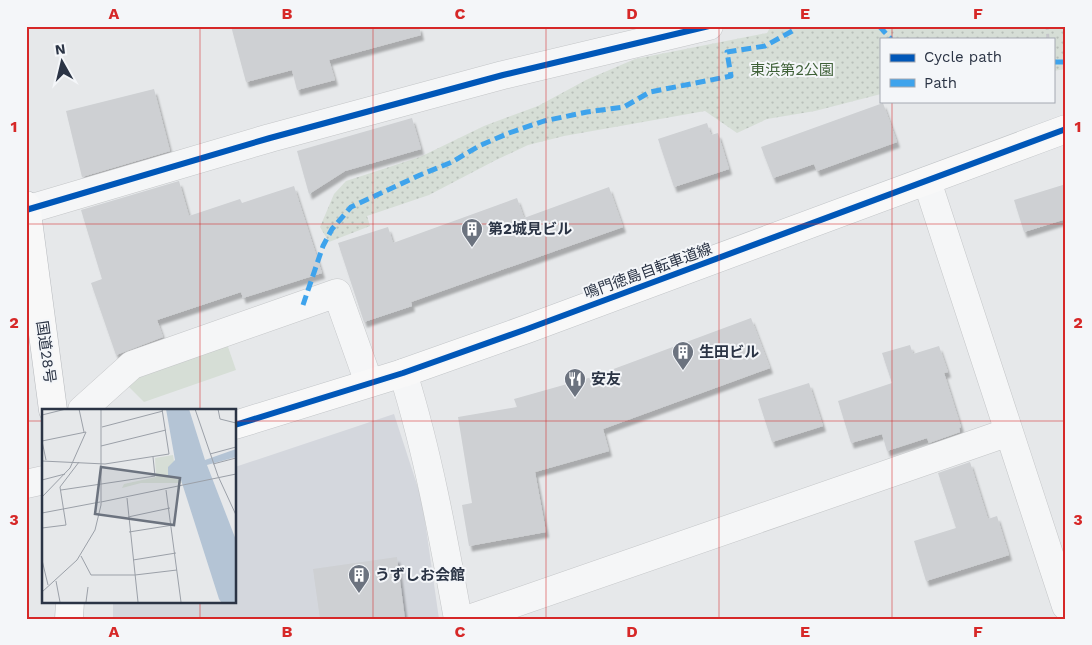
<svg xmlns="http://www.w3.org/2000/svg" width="1092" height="645" font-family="'Work Sans','Noto Sans JP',sans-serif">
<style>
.built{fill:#d4d7dd}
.green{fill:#d6ded6}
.park{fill:url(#park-dots)}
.building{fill:#ced0d3;filter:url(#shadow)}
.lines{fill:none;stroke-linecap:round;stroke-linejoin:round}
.minor-casing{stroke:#c4c6c8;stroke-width:29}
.major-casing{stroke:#c2c5c8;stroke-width:29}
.highway-casing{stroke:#b8bbbf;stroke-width:29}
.path{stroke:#c5c6ca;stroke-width:3;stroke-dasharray:4 4;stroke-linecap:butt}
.minor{stroke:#f5f6f7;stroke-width:28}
.major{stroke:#f8f8f8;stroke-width:28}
.highway{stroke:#f8f8f8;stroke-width:28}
.quiet{stroke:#3ea3ec;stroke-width:5;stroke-dasharray:10 5;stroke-linecap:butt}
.cycleway-casing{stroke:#f4f6f9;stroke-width:9}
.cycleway{stroke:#0057b8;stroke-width:6}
.grid{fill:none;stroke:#d62828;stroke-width:1;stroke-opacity:0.55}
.labels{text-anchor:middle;stroke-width:4;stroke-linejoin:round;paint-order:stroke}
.park-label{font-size:15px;fill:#3f6138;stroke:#f4f6f9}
.poi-label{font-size:15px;font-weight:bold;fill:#2b3445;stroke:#f4f6f9;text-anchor:start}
.street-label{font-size:15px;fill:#2b3445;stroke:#f4f6f9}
.inset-road{fill:none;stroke:#9ba0a8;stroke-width:1}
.view{fill:#6c737f;fill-opacity:0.15;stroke:#6c737f;stroke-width:2.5}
.inset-edge{fill:none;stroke:#2b3445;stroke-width:2.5}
.neatline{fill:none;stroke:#d62828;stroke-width:2}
.grid-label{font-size:16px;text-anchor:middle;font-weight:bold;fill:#d62828}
</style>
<defs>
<pattern id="park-dots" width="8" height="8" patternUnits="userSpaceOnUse" patternTransform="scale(1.25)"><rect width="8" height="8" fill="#d6ded6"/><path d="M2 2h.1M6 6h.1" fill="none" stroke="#b8bfb9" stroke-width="1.8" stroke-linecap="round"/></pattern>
<filter id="shadow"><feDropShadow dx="3" dy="5.5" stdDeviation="1" flood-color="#0004"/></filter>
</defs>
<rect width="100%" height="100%" fill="#e6e8ea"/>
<path class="built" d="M 394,414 L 422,500 L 439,619 L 113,619 L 113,601 L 235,601 L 235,467 Z"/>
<path class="green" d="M 227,344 L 236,370 L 144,402 L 127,385 L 139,369 Z"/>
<path class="park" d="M 771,26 L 1066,26 L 1066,69 L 1053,71 L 1053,39 L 881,39 L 881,94 L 815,111 L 767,119 L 737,133 L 705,111 L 564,136 L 528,145 L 496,160 L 429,195 L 367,216 L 370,226 L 329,242 L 320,227 L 334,194 L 346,181 L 420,157 L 484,126 L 538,106 L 586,80 L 635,59 L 767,33 Z"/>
<path class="building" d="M 231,26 L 419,26 L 421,35 L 329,60 L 335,80 L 297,90 L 292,70 L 246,82 Z
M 154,89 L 170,151 L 82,177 L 66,111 Z
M 883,103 L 897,142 L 817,171 L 814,164 L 773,178 L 761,147 Z
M 412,118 L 421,149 L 345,171 L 309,194 L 297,151 Z
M 707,123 L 711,135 L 718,133 L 729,169 L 674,187 L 658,139 Z
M 179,181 L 189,216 L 240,199 L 242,203 L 294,186 L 322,273 L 243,298 L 241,292 L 157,320 L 163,337 L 116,355 L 91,283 L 102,279 L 81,210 Z
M 1066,184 L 1066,219 L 1024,232 L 1014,200 Z
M 609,187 L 623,227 L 411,302 L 412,306 L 364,322 L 338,243 L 388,227 L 393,243 L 517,198 L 524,218 Z
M 751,318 L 770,368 L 603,429 L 609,451 L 535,472 L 546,532 L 469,546 L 462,505 L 472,503 L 458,417 L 517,407 L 514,399 L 592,377 Z
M 910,345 L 913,354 L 939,346 L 948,372 L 944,373 L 961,427 L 959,428 L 960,432 L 929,443 L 927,438 L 887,451 L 882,434 L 851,443 L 838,401 L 892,383 L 882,353 Z
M 809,383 L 823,426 L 772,442 L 758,399 Z
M 970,462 L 988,519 L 997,516 L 1009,555 L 926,581 L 914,541 L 956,528 L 938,473 Z
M 397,557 L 405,619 L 320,619 L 313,569 Z"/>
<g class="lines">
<g class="minor-casing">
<path id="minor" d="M 927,181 L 1066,606
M 26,210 L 270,138 L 503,75 L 709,26
M 403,373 C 428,453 443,536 458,619
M 82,410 L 132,365 L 337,293 L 369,383
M 26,484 L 44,480
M 469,619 L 1009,432"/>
</g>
<g class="major-casing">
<path id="major" d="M 235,425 L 403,373 L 527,329 L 1066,129"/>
</g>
<g class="highway-casing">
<path id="highway" d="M 26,205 L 53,410
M 69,619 L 70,601"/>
</g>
<path class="path" d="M 1047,26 L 1048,39"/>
<use href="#minor" class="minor"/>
<use href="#major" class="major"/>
<use href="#highway" class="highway"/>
<path class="quiet" d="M 879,26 L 891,39
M 1053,62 L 1066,62
M 303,305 L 323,246 L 332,229 L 351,207 L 420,175 L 452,162 L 479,146 L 509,133 L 544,121 L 587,112 L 624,107 L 650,92 L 731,76 L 727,52 L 765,46 L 796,29 L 797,26"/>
<g class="cycleway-casing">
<path id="cycleway" d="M 26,210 L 270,138 L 503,75 L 709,26
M 235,425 L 403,373 L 527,329 L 1066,129"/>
</g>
<use href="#cycleway" class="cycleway"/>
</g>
<path class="grid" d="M 200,26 L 200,410M 373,26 L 373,619M 546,26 L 546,619M 719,26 L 719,619M 892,26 L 892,39M 892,101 L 892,619M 26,224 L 1066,224M 26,421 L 44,421M 235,421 L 1066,421M 200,601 L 200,619"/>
<defs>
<g id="building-pin" transform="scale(1.125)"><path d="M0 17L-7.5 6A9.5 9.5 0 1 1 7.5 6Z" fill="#6c737f" stroke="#f4f6f9"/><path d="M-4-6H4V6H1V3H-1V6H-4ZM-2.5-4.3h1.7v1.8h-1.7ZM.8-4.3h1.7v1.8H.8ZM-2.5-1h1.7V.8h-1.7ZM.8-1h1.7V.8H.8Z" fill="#fff"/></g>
<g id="restaurant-pin" transform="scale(1.125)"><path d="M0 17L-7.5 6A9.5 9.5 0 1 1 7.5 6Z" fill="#6c737f" stroke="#f4f6f9"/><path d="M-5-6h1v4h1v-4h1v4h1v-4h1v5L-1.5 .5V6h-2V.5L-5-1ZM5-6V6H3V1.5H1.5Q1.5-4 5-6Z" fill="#fff"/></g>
</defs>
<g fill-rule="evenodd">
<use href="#building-pin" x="472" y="229"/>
<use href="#building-pin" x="683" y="352"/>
<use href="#restaurant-pin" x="575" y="379"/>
<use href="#building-pin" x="359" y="575"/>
</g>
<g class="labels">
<g class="park-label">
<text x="792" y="75">東浜第2公園</text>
</g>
<g class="poi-label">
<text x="488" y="234">第2城見ビル</text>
<text x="699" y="357">生田ビル</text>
<text x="591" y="384">安友</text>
<text x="375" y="580">うずしお会館</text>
</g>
<g class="street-label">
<text transform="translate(648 271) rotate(-20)" y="5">鳴門徳島自転車道線</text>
<text transform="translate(46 352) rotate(82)" y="5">国道28号</text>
</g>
</g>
<g transform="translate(42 409)">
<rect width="194" height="194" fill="#e6e8ea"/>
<path d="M 131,46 L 134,64 L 140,74 L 99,74 L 80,79 L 82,75 L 114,68 L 113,49 Z" fill="#d6ded6"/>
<path d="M 124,0 L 147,0 L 163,51 L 194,40 L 194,48 L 165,56 L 194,131 L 194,193 L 179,193 L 177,190 L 139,71 L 126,67 L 126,58 L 133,51 Z" fill="#b4c4d5"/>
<path class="inset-road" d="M 37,0 L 42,23M 153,0 L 176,67 L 194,106M 176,0 L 178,10 L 194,14M 0,6 L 24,0M 60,18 L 121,2M 0,32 L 44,23 L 28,59 L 0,88M 0,32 L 4,51M 59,37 L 124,21M 168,45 L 194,38M 0,52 L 63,55 L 127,45 L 120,0M 171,55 L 194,49M 0,71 L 23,65M 19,81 L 113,67 L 111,48M 124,81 L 139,193M 85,89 L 96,193M 59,93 L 194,65M 0,104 L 58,93M 86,108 L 128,99M 0,119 L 24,116 L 18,78 L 37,53M 87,123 L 131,116M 39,147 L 49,166 L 93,166 L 135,161M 0,151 L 6,176M 91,151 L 134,144M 14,172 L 18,193M 0,183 L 35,151 L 53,121 L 59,96 L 59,0M 44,193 L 46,178"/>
<path class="view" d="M 59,58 L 138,69 L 132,116 L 53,105 Z"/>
<rect width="194" height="194" class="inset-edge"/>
</g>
<rect width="1092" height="645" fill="none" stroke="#f4f6f9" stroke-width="55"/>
<rect x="880" y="38" width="175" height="65" fill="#f4f6f9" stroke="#a4a8b1"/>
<rect x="890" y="54" width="25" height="8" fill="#0057b8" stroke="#a4a8b1"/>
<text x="924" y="62" font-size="15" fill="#2b3445">Cycle path</text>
<rect x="890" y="79" width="25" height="8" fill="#3ea3ec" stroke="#a4a8b1"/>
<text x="924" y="88" font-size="15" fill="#2b3445">Path</text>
<g transform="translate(62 62) rotate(352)" stroke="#f4f6f9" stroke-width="4" paint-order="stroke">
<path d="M0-4L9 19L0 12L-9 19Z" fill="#2b3445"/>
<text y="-8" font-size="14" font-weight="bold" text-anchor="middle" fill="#2b3445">N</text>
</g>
<rect x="28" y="28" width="1036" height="590" class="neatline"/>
<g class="grid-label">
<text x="114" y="19">A</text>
<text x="287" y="19">B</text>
<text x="460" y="19">C</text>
<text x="632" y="19">D</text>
<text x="805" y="19">E</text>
<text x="978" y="19">F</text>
<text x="14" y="132">1</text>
<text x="1078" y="132">1</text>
<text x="14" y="328">2</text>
<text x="1078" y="328">2</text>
<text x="14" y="525">3</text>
<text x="1078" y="525">3</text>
<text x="114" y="637">A</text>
<text x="287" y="637">B</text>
<text x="460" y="637">C</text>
<text x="632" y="637">D</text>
<text x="805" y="637">E</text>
<text x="978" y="637">F</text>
</g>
</svg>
